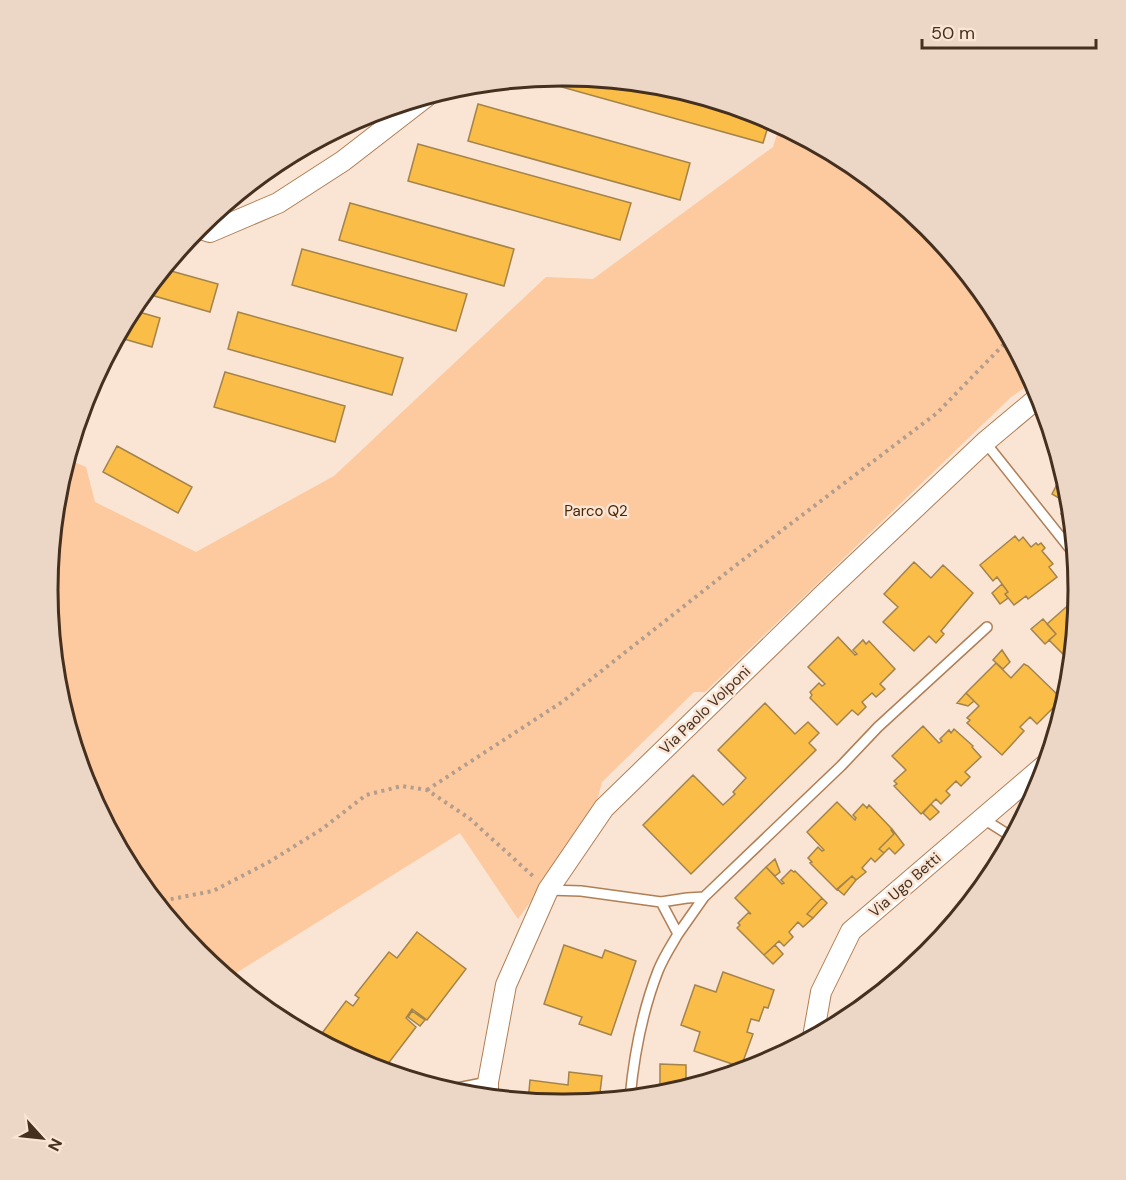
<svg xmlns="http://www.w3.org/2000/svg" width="1126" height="1180" font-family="'DM Sans',sans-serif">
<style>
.green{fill:#fdc99f}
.building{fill:#fabd47;stroke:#a3834c;stroke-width:1.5}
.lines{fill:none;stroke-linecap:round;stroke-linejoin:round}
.lane-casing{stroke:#b07f56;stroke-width:12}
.street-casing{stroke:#b07f56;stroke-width:22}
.path{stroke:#b39d8c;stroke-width:4;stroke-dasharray:3 4.5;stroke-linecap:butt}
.lane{stroke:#fff;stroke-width:9}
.street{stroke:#fff;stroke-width:20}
.labels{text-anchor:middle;stroke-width:5;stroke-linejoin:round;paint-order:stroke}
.park-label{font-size:15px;fill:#492501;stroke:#fae4d3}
.street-label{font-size:15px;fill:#45301f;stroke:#fae4d3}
.rim{fill:none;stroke:#45301f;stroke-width:3}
</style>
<rect width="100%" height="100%" fill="#fae4d3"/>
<path class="green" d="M 780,125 L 849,162 L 927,226 L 991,304 L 1033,382 L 1011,397 L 705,692 L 694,692 L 602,782 L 593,816 L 518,919 L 460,833 L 228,978 L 199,954 L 135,876 L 87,787 L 58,690 L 48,590 L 58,489 L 67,459 L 86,467 L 95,502 L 196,552 L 334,476 L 546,277 L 593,279 L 773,147 Z"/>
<path class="building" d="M 563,75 L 664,85 L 760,114 L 770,120 L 763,143 L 551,84 L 553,76 Z
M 478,104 L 690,163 L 680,200 L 468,141 Z
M 418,144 L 631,203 L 620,240 L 408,181 Z
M 350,203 L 514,249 L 504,286 L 339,240 Z
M 302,249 L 467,294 L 456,331 L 292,285 Z
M 164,269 L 218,284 L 210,312 L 144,293 Z
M 132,310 L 160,318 L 152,347 L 117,337 Z
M 238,312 L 403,358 L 392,395 L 228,349 Z
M 225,372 L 345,406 L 335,442 L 214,407 Z
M 117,446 L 192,487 L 178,513 L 103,472 Z
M 1063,473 L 1068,490 L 1069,500 L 1067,503 L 1052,494 Z
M 1069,500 L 1071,519 L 1061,514 Z
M 1015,536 L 1019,541 L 1023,537 L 1031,547 L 1036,543 L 1038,545 L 1041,543 L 1045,548 L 1042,551 L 1053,564 L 1049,567 L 1057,577 L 1028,599 L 1026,596 L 1014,605 L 1005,594 L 1008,592 L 997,577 L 993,581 L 980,565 Z
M 914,562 L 931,578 L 943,565 L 973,593 L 941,631 L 944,634 L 936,643 L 929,636 L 914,651 L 883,622 L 898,607 L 884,594 Z
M 1002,584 L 1008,592 L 1005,594 L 1008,598 L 1000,604 L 992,593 Z
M 1073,601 L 1077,605 L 1071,662 L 1049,640 L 1056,634 L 1047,624 Z
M 1043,619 L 1056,634 L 1045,644 L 1031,629 Z
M 838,637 L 855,655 L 857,654 L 853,650 L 863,640 L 866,644 L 869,641 L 895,669 L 880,684 L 885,689 L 876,697 L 872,693 L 862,702 L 866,707 L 858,715 L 852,710 L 837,725 L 810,698 L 812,695 L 810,692 L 819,683 L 822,686 L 825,684 L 808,667 Z
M 1002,650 L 1010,662 L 1003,669 L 993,660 Z
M 996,663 L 1011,678 L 1024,664 L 1028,666 L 1062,699 L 1037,724 L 1030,717 L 1020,727 L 1024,731 L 1002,755 L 967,723 L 970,720 L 967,718 L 979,706 L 966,693 Z
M 966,693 L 974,701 L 968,706 L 957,703 Z
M 765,703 L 795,734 L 808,722 L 819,733 L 809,743 L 816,750 L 691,874 L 643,825 L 693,775 L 723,805 L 735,794 L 733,792 L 746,778 L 718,750 Z
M 923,726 L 939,743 L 942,741 L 940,739 L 949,730 L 951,733 L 954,729 L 973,746 L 972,747 L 981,757 L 965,772 L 970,777 L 961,786 L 956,781 L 946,791 L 950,795 L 941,804 L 936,799 L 921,814 L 894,786 L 897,784 L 894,781 L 906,770 L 892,756 Z
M 837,802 L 855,820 L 856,818 L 853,815 L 863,804 L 867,808 L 869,805 L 892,829 L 891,830 L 894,834 L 879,849 L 884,853 L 875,862 L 871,858 L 862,868 L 866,872 L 856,880 L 852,876 L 837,890 L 810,863 L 812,862 L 808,858 L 818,847 L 822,851 L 824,850 L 807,832 Z
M 931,804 L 939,812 L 930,820 L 923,813 Z
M 892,829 L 904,845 L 895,854 L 889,848 L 884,853 L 879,849 L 894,834 L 891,830 Z
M 775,859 L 780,872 L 775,876 L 766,867 Z
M 766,867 L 782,884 L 784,883 L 781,880 L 791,870 L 794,872 L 795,871 L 822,898 L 807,914 L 813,918 L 803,927 L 798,922 L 789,932 L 793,937 L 784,946 L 779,941 L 764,955 L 737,928 L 740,925 L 738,923 L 748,913 L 751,914 L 735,898 Z
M 852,876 L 856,880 L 844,895 L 837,889 Z
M 822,898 L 827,903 L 813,918 L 807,914 Z
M 417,932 L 466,969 L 427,1020 L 412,1009 L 406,1018 L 416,1027 L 384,1069 L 370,1058 L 365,1065 L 317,1040 L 346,1001 L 353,1006 L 359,998 L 355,995 L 389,952 L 397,958 Z
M 564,945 L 602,958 L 605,950 L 636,961 L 611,1035 L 579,1024 L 582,1017 L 544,1004 Z
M 775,945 L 783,954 L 773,964 L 764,955 Z
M 723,972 L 774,990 L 768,1008 L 764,1007 L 759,1021 L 751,1019 L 747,1032 L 753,1034 L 741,1067 L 694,1051 L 700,1032 L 681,1025 L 695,985 L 716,992 Z
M 412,1011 L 425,1020 L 420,1026 L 408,1017 Z
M 660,1064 L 686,1065 L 686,1082 L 706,1082 L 660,1095 Z
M 569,1072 L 602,1076 L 599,1101 L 563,1105 L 528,1102 L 530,1080 L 568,1085 Z"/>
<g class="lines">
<g class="lane-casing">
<path id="lane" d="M 985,442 L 1075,555
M 982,818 L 1012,837
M 548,890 L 581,891 L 661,902 L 678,934 C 671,946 663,958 658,971 C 642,1012 634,1055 630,1098
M 661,902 L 687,898 L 704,897 L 841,766 L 878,727 L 987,627
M 678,934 L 704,897
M 447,1090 L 488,1082"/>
</g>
<g class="street-casing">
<path id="street" d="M 197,228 L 210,232 L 278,203 L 343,161 L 427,96
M 813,1037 L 821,992 L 851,931 L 1046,764
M 488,1098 L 488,1082 L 506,985 L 548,890 L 604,808 L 825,593 L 985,442 L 1040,396"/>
</g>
<path class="path" d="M 427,790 L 562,702 L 735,566 L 937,413 L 1010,338
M 156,902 L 213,891 L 269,862 L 322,829 L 366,795 L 402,786 L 427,790 L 469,818 L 534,877"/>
<use href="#lane" class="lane"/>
<use href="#street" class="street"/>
</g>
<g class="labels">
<g class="park-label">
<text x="596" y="516">Parco Q2</text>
</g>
<g class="street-label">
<text transform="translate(705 710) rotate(-44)" y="5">Via Paolo Volponi</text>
<text transform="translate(905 885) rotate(-41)" y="5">Via Ugo Betti</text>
</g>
</g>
<path d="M0 0H1126V1180H0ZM562 86H564A504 504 0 0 1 1068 590V590A504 504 0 0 1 564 1094H562A504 504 0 0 1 58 590V590A504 504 0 0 1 562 86Z" fill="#ecd6c5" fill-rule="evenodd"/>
<path class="rim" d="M562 86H564A504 504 0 0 1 1068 590V590A504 504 0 0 1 564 1094H562A504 504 0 0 1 58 590V590A504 504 0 0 1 562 86Z"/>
<g transform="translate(42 1138) rotate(117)" stroke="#fae4d3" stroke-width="4.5" paint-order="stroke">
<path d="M0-4.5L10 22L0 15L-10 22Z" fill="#45301f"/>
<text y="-9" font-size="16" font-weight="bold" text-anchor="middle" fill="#45301f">N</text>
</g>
<path d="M922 39v9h174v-9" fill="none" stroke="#45301f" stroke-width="3"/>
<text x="931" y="39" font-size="18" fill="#45301f" stroke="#fae4d3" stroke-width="4.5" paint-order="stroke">50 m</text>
</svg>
